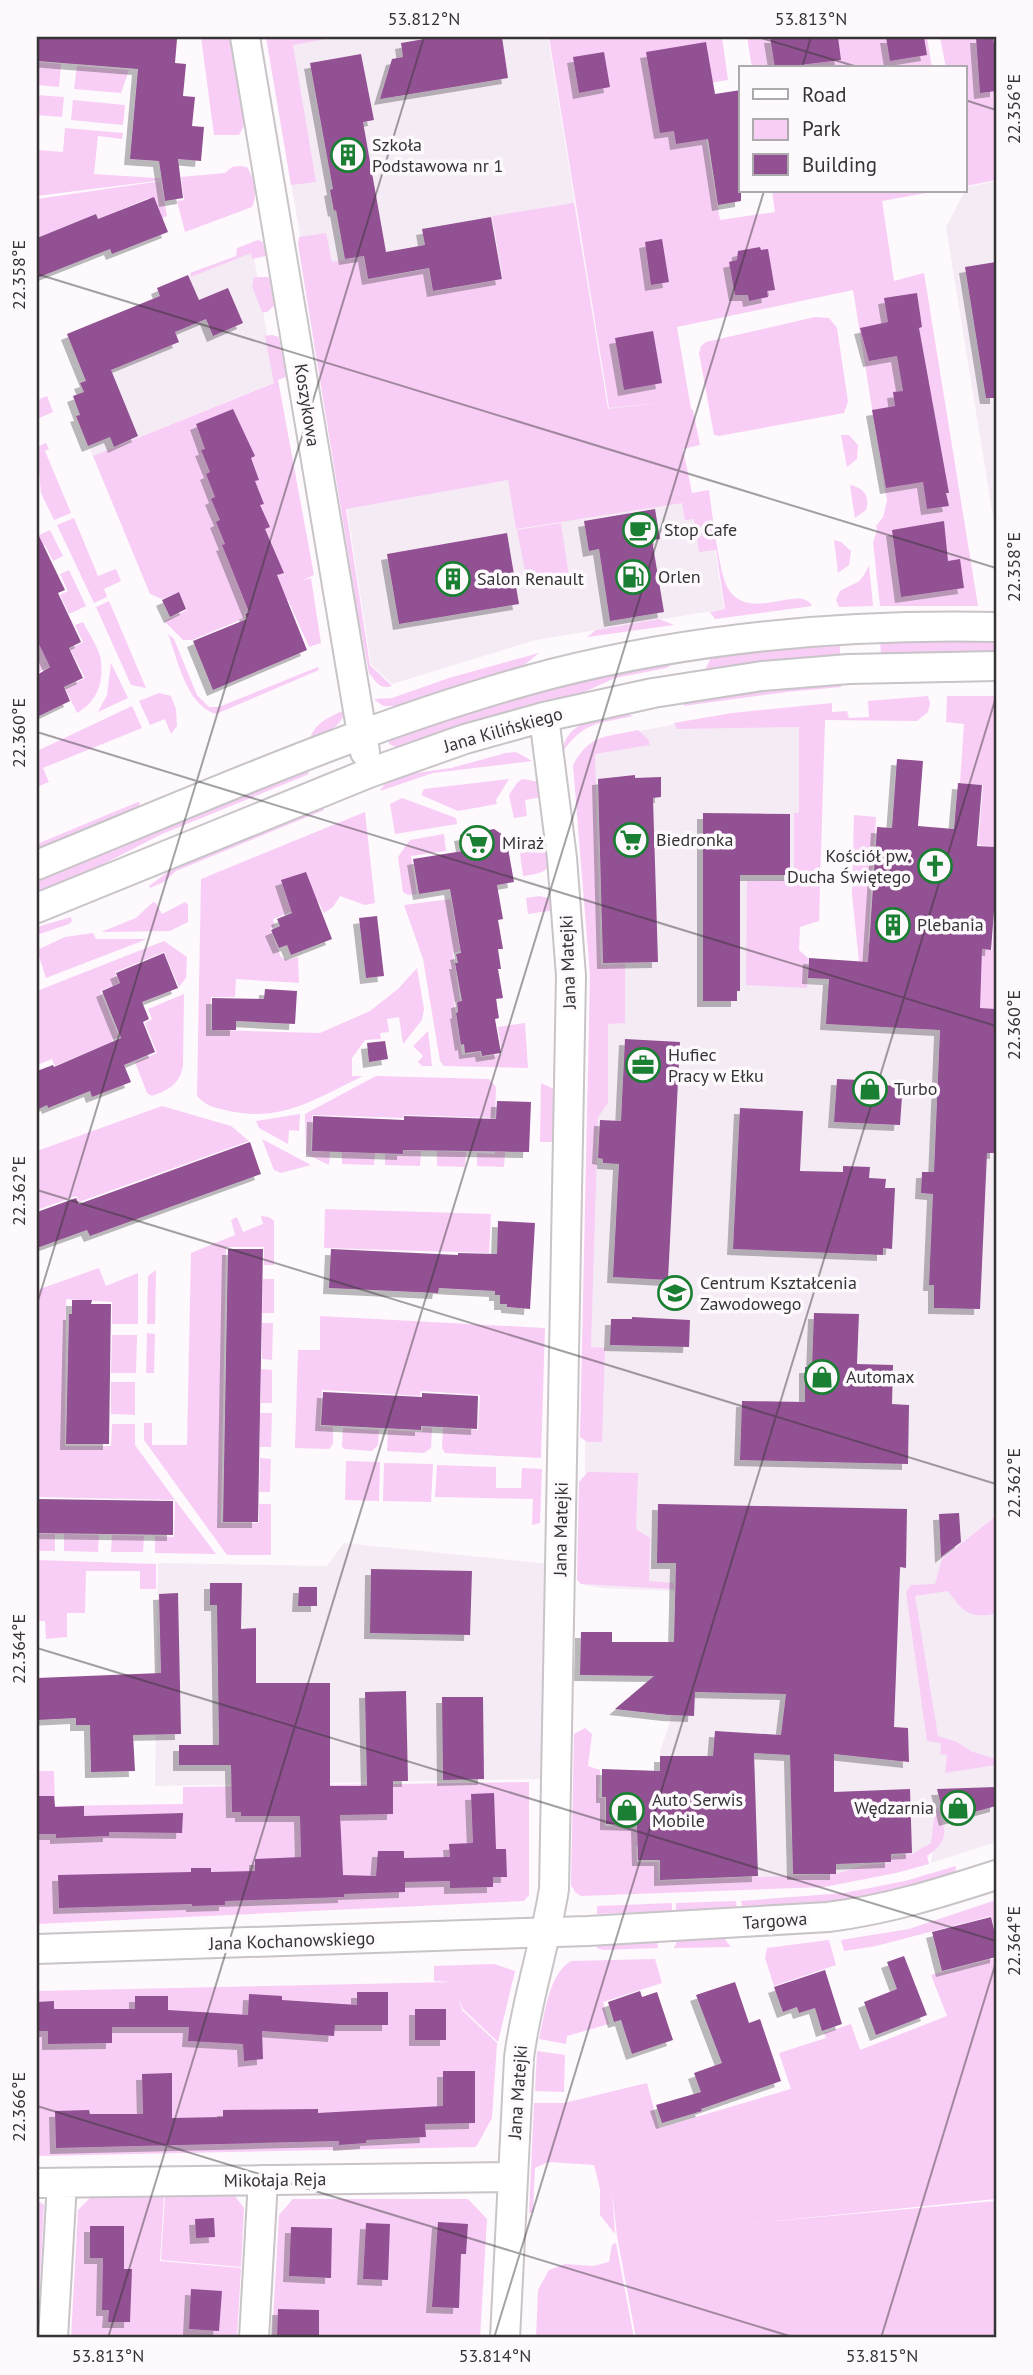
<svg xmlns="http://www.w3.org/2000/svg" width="1033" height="2375" font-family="'PT Sans',sans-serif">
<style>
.built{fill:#f5ebf5}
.green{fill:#f8cef6}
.building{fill:#925192;filter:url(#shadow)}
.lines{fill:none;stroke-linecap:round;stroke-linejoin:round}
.minor-casing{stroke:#c8c4c8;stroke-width:32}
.minor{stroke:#fff;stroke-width:28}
.ticks{fill:none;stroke:#363435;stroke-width:2;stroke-opacity:0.45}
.labels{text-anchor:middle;stroke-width:7;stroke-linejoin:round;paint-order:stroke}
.poi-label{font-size:18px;fill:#363435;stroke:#fdf9fd;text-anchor:start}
.street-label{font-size:18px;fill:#363435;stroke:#fdf9fd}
.neatline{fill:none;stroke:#363435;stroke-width:2.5}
.ticks-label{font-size:18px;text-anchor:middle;fill:#363435}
</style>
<defs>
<filter id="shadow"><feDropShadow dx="-6" dy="6" stdDeviation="0" flood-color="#0004"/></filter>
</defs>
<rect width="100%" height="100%" fill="#fdf9fd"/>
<path class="built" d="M 266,37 L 548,37 L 608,408 L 658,403 L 675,412 L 689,503 L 704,501 L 713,550 L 715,550 L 724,609 L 536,640 L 392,684 L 371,664 L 347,509 Z
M 996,181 L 996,535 L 946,227 L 967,187 Z
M 253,251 L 275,382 L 93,456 L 76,416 L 80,414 L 73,396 L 83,392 L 80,383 L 86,380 L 67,334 L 160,296 L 157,288 Z
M 811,705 L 808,889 L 765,982 L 863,986 L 863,1003 L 996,1009 L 996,1842 L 931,1863 L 934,1845 L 892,1864 L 836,1875 L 658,1881 L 660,1751 L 671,1719 L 675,1591 L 601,1588 L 584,1585 L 592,741 L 675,724 Z
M 344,1543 L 549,1564 L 544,1779 L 155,1786 L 158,1563 L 327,1566 Z"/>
<path class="green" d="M 201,37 L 229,37 L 244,126 L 239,135 L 214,135 Z
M 266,37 L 337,37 L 293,45 L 316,182 L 291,185 Z
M 549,37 L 722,37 L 728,80 L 697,85 L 720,220 L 775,212 L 772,191 L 937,191 L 882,201 L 894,281 L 924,273 L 978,606 L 880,606 L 873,542 L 877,531 L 876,526 L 883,517 L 887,501 L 853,290 L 677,327 L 691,409 L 693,410 L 700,445 L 683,449 L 692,493 L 709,490 C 712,511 719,576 729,590 C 751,623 801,583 812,606 L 715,619 L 710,612 L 725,609 L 716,550 L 699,552 L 694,519 L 685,520 L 682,503 L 516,529 L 508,480 L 346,509 L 370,665 L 392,686 C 380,690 376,682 369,673 L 359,621 L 298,244 L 299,237 L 326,233 L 332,262 L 363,256 L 368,280 L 428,269 L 433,292 L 503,279 L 492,216 L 574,203 L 608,409 L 658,403 L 609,408 Z
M 747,37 L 927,37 L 932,68 L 752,68 Z
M 940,37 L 996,37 L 996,180 L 966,186 L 965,68 L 946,68 Z
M 37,62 L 61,64 L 59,87 L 37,85 Z
M 77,66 L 128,70 L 129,70 L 121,93 L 74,89 Z
M 37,95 L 64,97 L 62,117 L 37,115 Z
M 73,100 L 125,105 L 123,125 L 71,120 Z
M 65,128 L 123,133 L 122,139 L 98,136 L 94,174 L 171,179 L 37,196 L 37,150 L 63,152 Z
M 240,166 L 247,167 C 254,178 258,195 252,207 L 185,232 L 177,201 L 184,200 L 181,177 L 225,173 L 232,167 Z
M 161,181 L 167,216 L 159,220 L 149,198 L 98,219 L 96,214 L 37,238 L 37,199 Z
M 258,240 L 263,242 L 266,256 L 252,259 L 251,253 L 191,277 L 190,273 L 236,256 L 237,248 Z
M 254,277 L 269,277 L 274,306 L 267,312 L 262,312 L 252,286 Z
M 815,317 L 829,318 L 837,328 L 848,402 L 844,413 L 719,436 L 714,435 L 699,353 L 701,346 L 706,342 Z
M 272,335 L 279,337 L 286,377 L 278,380 L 314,575 L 301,581 L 311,578 L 321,643 L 309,647 L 288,600 L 260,612 L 257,607 L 244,613 L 245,618 L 192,640 L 183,640 L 164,621 L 187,610 L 179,592 L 162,599 L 150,594 L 93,456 L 274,383 L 265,336 Z
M 47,396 L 53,412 L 37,419 L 37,400 Z
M 841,435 L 849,435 L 858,445 L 857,459 L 847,467 Z
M 46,443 L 49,449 L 45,451 L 71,513 L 54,520 L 41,493 L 37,447 Z
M 850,485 C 864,488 870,496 866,510 L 855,518 Z
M 74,518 L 98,576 L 116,569 L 121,581 L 104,589 L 107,597 L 94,603 L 57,525 Z
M 561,523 L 569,577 L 562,581 L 528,586 L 517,530 Z
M 50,530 L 63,556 L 53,561 L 45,545 L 37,548 L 37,536 Z
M 834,540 L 841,542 L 851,551 L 849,565 L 838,573 Z
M 869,565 L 873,606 L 839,607 L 836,600 L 840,591 C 858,580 859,587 869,565 Z
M 69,570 L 86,606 L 69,614 L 60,595 L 68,591 L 60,574 Z
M 109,601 L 146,688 L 131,685 L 96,607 Z
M 659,619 L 674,625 L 587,637 L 596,630 Z
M 83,622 C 88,632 97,645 100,656 C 105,679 98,702 77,713 L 65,688 L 85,678 L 70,649 L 83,642 L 75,625 Z
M 168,634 L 174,639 L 197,695 L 209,707 L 219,707 L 318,667 L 319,670 L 216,714 C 186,705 178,660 168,634 Z
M 996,639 L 996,653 L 881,654 L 880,640 Z
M 840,641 L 840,657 L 704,672 L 713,654 Z
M 41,642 L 52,665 L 37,673 L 37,643 Z
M 539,653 L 523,666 L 508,671 L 396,706 L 383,706 L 374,699 L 392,698 L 449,678 Z
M 672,661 L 674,662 L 667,668 L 615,678 L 571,698 L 408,746 L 398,748 L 389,744 L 389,738 L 393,735 L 567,682 Z
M 111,663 L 128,698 L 98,712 L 107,695 Z
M 841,682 L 841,687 L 787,692 L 683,706 L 688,701 L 787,687 Z
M 159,693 L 171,696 L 176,709 L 177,726 L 171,734 L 165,719 L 150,725 L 139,701 Z
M 928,696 L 930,703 L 928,712 L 917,721 L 825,720 L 819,921 L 800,927 L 799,950 L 808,958 L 807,988 L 746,985 L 747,881 L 794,880 L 794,813 L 799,813 L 799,727 L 677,729 L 674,723 L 732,713 L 832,703 L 832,712 L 847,711 L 849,718 L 869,717 L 868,701 Z
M 947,696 L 996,696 L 996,847 L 978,845 L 983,785 L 960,783 L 964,724 L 946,722 Z
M 132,706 L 142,728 L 43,768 L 49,782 L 39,786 L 37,780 L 37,751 Z
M 345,710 C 342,728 325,733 310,739 C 314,723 331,716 345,710 Z
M 623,713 L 633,716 C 597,724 584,721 561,754 C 568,720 593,720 623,713 Z
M 638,730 L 648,739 L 650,745 L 595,754 L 601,965 L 625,964 L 625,1023 L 608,1024 L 608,1103 L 598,1117 L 591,1347 L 605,1348 L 602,1442 L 587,1442 L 580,1437 L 590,976 L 573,765 C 590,734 606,737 638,730 Z
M 516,752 L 532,761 L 433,773 L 380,791 L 386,782 L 409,774 L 451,768 L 506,753 Z
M 307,768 L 309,774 L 162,834 L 70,881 L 37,895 L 37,879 Z
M 509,779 L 496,800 L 497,804 L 458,811 L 421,795 L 424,789 Z
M 522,779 L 540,782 L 542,797 L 525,800 L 527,816 L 514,818 L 509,795 L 517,783 Z
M 402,798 L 456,818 L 457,824 L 395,834 L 390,804 Z
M 138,802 L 140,803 L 139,806 L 37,850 L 37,844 Z
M 323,807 L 324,810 L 176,871 L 164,882 L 150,888 L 149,886 L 176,866 Z
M 365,812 L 375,903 L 365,905 L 340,896 L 333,907 L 324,913 L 318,901 L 273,919 L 275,926 L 270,929 L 281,957 L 287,960 L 298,957 L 299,983 L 236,979 L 235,997 L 211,997 L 211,1030 L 320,1033 L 370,1011 L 398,989 L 417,968 L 424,1009 L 422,1020 L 403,1044 L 399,1017 L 387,1019 L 389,1032 L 380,1033 L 381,1039 L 365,1040 L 352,1058 L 352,1076 L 363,1076 C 315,1099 280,1124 225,1110 C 213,1107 206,1106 197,1096 L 201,879 Z
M 854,815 L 876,817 L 868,943 L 992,950 L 996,889 L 996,1009 L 864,1002 L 858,984 L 859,961 L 852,894 Z
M 444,834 L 446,851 L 411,856 L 417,894 L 408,895 L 403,892 L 398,857 L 410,840 Z
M 534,851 L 547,853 L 551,864 C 544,874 535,874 523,876 L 520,853 Z
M 539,896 L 553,899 L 555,910 L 528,914 L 526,898 Z
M 451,899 L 460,951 L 453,953 L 460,1001 L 454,1002 L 462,1055 L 480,1052 L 481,1057 L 502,1054 L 498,1027 L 525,1023 L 528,1068 L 444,1066 L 440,1061 L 423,959 L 404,905 Z
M 153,902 L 156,903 L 162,914 L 185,902 L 188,905 L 188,922 L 170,931 L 101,932 L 136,918 Z
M 71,917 L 72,921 L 69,924 L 37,935 L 37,927 Z
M 93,933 L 96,939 L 147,939 L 46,978 L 37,950 L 65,937 Z
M 164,941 L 187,957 L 186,978 L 179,987 L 164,952 L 115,972 L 119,983 L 100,991 L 119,1037 L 112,1040 L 112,1042 L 55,1066 L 52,1059 L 37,1065 L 37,991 Z
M 184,994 L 183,1065 C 180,1084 169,1090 152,1096 L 147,1093 L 135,1062 L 157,1053 L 145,1023 L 152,1019 L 148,1009 Z
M 428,1031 L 432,1066 L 422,1066 L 418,1062 L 423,1056 L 413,1046 Z
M 376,1076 L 489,1079 L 496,1087 L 495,1118 L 404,1115 L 403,1118 L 312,1115 L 311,1151 L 330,1152 L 329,1165 L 306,1154 L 305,1114 Z
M 541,1083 L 554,1089 L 555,1094 L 554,1142 L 540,1142 Z
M 162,1106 L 231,1126 L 249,1141 L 79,1202 L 76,1196 L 37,1210 L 37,1151 Z
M 300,1114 L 299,1131 L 289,1130 L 288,1144 L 259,1128 L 256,1121 Z
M 262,1139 L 311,1165 L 281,1173 L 274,1170 Z
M 404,1150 L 421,1151 L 420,1166 L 385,1165 L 385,1154 L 403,1155 Z
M 437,1151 L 466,1152 L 465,1167 L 437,1166 Z
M 342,1152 L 375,1153 L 374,1165 L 342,1164 Z
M 495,1152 L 505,1152 L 504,1167 L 477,1166 L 477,1153 L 495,1154 Z
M 325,1209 L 491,1214 L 489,1253 L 324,1248 Z
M 261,1216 L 269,1217 L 274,1221 L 274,1265 L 264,1265 L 264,1247 L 226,1247 L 221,1523 L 259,1523 L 259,1504 L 271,1504 L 271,1555 L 227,1555 L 144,1440 L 144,1423 L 152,1423 L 152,1445 L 187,1445 L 191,1253 L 235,1235 L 231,1220 L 237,1217 L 243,1232 L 263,1224 Z
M 99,1268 L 106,1286 L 138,1273 L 138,1324 L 112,1324 L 112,1302 L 66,1299 L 65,1446 L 111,1446 L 112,1424 L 135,1424 L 135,1445 L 175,1500 L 37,1497 L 37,1290 Z
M 156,1270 L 155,1324 L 147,1324 L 148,1276 Z
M 263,1279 L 274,1279 L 274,1313 L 262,1313 Z
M 320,1316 L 545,1328 L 541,1458 L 445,1453 L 442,1448 L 443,1428 L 478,1430 L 480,1395 L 421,1391 L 420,1396 L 322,1390 L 320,1426 L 333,1427 L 333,1444 L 329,1449 L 295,1448 L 298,1350 L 320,1350 Z
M 262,1323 L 273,1323 L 272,1360 L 262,1359 Z
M 147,1333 L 155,1334 L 154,1373 L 146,1373 Z
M 112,1335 L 137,1335 L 136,1373 L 111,1373 Z
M 261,1369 L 272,1370 L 272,1403 L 261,1403 Z
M 111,1382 L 135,1382 L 135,1415 L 111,1414 Z
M 260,1413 L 272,1413 L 271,1447 L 260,1447 Z
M 423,1427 L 432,1428 L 431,1448 L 424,1453 L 387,1451 L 388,1430 L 422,1432 Z
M 343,1428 L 379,1430 L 378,1445 L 372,1451 L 344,1449 L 342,1446 Z
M 260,1458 L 271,1459 L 270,1492 L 259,1492 Z
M 346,1461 L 380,1462 L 379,1501 L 345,1500 Z
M 384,1463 L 433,1464 L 431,1502 L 383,1501 Z
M 437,1465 L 496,1467 L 496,1488 L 521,1488 L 522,1468 L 542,1469 L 540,1523 L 532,1525 L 533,1499 L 435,1497 Z
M 588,1472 L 638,1473 L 636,1529 L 650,1538 L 649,1581 L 674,1583 L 674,1589 L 581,1584 L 577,1580 L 579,1482 Z
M 175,1500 L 216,1554 L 155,1553 L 155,1536 L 174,1537 Z
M 996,1516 L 996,1614 C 969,1618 964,1613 948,1591 L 915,1596 L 938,1736 L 957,1742 L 973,1752 L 996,1759 L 996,1765 L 945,1773 L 947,1755 L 940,1754 L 941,1743 L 927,1741 L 906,1592 L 911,1585 L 935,1584 L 942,1559 Z
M 37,1534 L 55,1534 L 55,1551 L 37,1551 Z
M 64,1534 L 99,1535 L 98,1552 L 64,1551 Z
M 112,1535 L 144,1536 L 143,1552 L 111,1552 Z
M 37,1560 L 156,1564 L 156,1589 L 140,1589 L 140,1571 L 86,1571 L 85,1613 L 67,1613 L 67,1637 L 46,1639 L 45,1621 L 37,1621 Z
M 585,1728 L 592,1734 L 588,1766 L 600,1770 L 599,1798 L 605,1798 L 605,1826 L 658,1827 L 659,1846 L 636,1846 L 637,1862 L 658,1862 L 659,1881 L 836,1874 L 865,1865 L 891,1863 L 892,1856 L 912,1854 L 931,1843 L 935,1810 L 938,1807 C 946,1831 950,1840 927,1856 L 929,1864 L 896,1873 L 824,1887 L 581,1896 L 575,1892 L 571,1885 L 574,1734 Z
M 37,1771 L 54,1771 L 55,1806 L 183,1804 L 183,1787 L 529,1782 L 529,1895 L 524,1901 L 37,1924 Z
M 956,1866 L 955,1876 L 866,1898 L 824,1904 L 742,1908 L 741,1901 L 844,1893 L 905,1881 Z
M 996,1900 L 996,1932 L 991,1916 L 876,1946 L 844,1951 L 841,1940 L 909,1929 Z
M 736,1901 L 737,1909 L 676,1911 L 676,1903 Z
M 672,1903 L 672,1911 L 597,1914 L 597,1906 Z
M 724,1938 L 731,1947 L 674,1948 L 678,1939 Z
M 657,1940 L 658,1948 L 603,1950 L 597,1948 L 596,1942 Z
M 829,1940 L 836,1965 L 774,1986 L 765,1958 L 767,1948 Z
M 996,1958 L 996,2199 L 754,2223 L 996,2201 L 996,2338 L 636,2338 L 617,2236 L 612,2191 L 615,2234 L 600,2215 L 600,2189 L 594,2165 L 548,2162 L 535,2168 L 533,2212 L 529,2213 L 534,2103 L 564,2103 L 647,2083 L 659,2128 L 791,2089 L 779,2053 L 826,2038 L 824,2033 L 851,2024 L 860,2050 L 947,2016 L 931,1975 Z
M 655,1959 L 662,1983 L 603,2002 L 609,2024 L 567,2036 L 566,2044 L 539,2039 C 545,2014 548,1975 571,1961 Z
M 494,1964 L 515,1971 L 498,2042 L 463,2009 L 459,1999 L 462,2010 L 497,2043 L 492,2118 L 476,2147 L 37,2156 L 37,1991 L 452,1982 L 434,1981 L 434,1966 Z
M 537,2051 L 565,2055 L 564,2092 L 535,2091 Z
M 92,2196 L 164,2197 L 160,2261 L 241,2268 L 237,2338 L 71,2338 L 78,2210 Z
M 235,2196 L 244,2208 L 241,2267 L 161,2260 L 165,2197 Z
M 293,2199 L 468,2199 L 487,2219 L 480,2338 L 272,2338 L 279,2215 Z
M 37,2200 L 44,2205 L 37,2337 Z
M 616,2243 L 634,2338 L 536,2338 L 538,2290 L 549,2270 L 565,2264 L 593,2266 L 609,2262 L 612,2245 Z"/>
<path class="building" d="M 37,37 L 177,39 L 175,63 L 186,64 L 183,96 L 195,97 L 192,126 L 204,127 L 201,161 L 178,159 L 183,198 L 165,201 L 159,161 L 130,159 L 138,69 L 37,61 Z
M 436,37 L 502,37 L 508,78 L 380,99 L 392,59 L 403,57 L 401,43 Z
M 770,37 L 838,37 L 841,60 L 775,68 Z
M 886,37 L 924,37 L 927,55 L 890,61 Z
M 976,37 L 993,37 L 996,59 L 996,91 L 980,93 Z
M 706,42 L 715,94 L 741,90 L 741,201 L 718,205 L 708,139 L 676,144 L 674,131 L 660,133 L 646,52 Z
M 604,52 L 610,87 L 579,93 L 573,57 Z
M 361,54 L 374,120 L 363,122 L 386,252 L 425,245 L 422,229 L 491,217 L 502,279 L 433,291 L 429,268 L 368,279 L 364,256 L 345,259 L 336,210 L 334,211 L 330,190 L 333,189 L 310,63 Z
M 154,197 L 168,232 L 112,254 L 110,249 L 37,278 L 37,238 L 96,214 L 98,219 Z
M 662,239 L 669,282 L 651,285 L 645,242 Z
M 760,247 L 761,250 L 768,249 L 775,290 L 767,291 L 768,297 L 749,301 L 748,295 L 735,295 L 729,262 L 737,260 L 738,251 Z
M 996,262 L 996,398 L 986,398 L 965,267 Z
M 188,275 L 199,300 L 228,288 L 243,323 L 213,336 L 206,319 L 175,332 L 179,342 L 111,370 L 138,436 L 114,447 L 110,437 L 88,446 L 76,416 L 80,415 L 73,396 L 84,392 L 80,383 L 86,381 L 67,334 L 160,296 L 157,288 Z
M 917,293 L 922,327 L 919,328 L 949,493 L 946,493 L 949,506 L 927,509 L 923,482 L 886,488 L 872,410 L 895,406 L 893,392 L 903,391 L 897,356 L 869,361 L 860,328 L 888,322 L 884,298 Z
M 653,331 L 662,383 L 624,390 L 615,338 Z
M 233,409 L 255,456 L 251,458 L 259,480 L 255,481 L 264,504 L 260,505 L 270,527 L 265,529 L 284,573 L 277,575 L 307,650 L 213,690 L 193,641 L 247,619 L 245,614 L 249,612 L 222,545 L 225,544 L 216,522 L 220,520 L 211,499 L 215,497 L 206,474 L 210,472 L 201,450 L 205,449 L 196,424 Z
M 655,509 L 660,539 L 652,540 L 664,612 L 610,621 L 599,549 L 589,551 L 584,521 Z
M 944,521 L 948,561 L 960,559 L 964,588 L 901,597 L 892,530 Z
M 37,532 L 65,590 L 58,593 L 81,642 L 69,648 L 83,678 L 64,687 L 70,701 L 37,717 L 37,675 L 50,667 L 37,640 Z
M 507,533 L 519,604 L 399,624 L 387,554 Z
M 179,592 L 186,609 L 170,617 L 162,600 Z
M 897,759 L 923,761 L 918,826 L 954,829 L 958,783 L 982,785 L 977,846 L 996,847 L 996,885 L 991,950 L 982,949 L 980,1008 L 996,1009 L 996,1153 L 987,1153 L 980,1309 L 934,1308 L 934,1285 L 929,1285 L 933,1194 L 921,1193 L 922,1172 L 934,1172 L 940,1030 L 826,1024 L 829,979 L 808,978 L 809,958 L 868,962 L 877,827 L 892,828 Z
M 635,775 L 635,778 L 661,777 L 661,797 L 653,798 L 658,962 L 603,963 L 598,779 Z
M 703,813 L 790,814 L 790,875 L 740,875 L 740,991 L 737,991 L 737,1001 L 703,1001 Z
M 494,829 L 506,837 L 514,882 L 497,885 L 503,919 L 498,920 L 503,949 L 498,949 L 501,969 L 498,969 L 503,998 L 496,999 L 499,1018 L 495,1019 L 501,1053 L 482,1056 L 481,1051 L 465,1053 L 464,1044 L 461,1045 L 456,1013 L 458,1012 L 457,1002 L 462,1001 L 455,963 L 458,963 L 456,954 L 461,953 L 450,889 L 419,894 L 413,859 L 463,851 L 460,835 Z
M 306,872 L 332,939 L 291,955 L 287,945 L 279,948 L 271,930 L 280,926 L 277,919 L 292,913 L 281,880 Z
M 377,916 L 384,976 L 366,978 L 359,918 Z
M 164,953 L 178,988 L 142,1002 L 149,1019 L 143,1022 L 155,1052 L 124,1065 L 131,1082 L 92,1097 L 90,1091 L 48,1108 L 47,1105 L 37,1110 L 37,1071 L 53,1065 L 54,1067 L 121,1038 L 102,991 L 120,983 L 116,973 Z
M 265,989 L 297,991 L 295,1024 L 236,1021 L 236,1030 L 212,1030 L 212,998 L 264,999 Z
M 625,1039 L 680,1042 L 668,1280 L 613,1277 L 619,1164 L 603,1163 L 603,1159 L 598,1158 L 600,1120 L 621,1121 Z
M 385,1041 L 388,1059 L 369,1062 L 367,1043 Z
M 837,1079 L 883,1081 L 883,1085 L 895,1086 L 902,1096 L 900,1125 L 834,1122 Z
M 497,1101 L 531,1102 L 529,1152 L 403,1150 L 403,1154 L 312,1151 L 313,1116 L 404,1120 L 404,1116 L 496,1119 Z
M 740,1108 L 803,1111 L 800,1171 L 843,1172 L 843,1166 L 870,1167 L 869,1178 L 886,1179 L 885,1188 L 895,1188 L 892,1249 L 883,1248 L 883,1255 L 733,1249 Z
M 250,1142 L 261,1174 L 90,1236 L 87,1230 L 37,1248 L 37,1212 L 76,1198 L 79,1204 Z
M 498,1221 L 535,1223 L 530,1309 L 507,1307 L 507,1304 L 500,1304 L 500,1295 L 495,1295 L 495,1291 L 439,1288 L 438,1293 L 329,1288 L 331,1249 L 458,1255 L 458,1253 L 497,1254 Z
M 228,1249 L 263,1249 L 258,1522 L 223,1522 Z
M 72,1300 L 92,1300 L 91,1304 L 111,1304 L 109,1444 L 66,1444 L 69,1314 L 72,1314 Z
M 814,1313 L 859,1314 L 857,1364 L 893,1365 L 892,1404 L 909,1405 L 908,1464 L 740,1460 L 742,1401 L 805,1402 L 805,1367 L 812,1367 Z
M 632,1317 L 690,1320 L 689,1347 L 610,1345 L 611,1319 L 632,1319 Z
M 323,1392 L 422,1397 L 422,1393 L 478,1396 L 477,1429 L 421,1426 L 421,1430 L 321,1425 Z
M 37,1499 L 173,1501 L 173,1535 L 37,1533 Z
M 658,1504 L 907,1509 L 906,1568 L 900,1567 L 894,1727 L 908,1728 L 909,1762 L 834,1754 L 834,1792 L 910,1789 L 912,1853 L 891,1854 L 891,1862 L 836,1864 L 836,1874 L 793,1874 L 790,1755 L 754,1753 L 758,1876 L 660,1880 L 660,1860 L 638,1860 L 637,1825 L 606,1824 L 606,1797 L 602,1797 L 602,1769 L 660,1771 L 660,1756 L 713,1756 L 715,1731 L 781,1735 L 786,1694 L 695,1692 L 694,1716 L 668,1715 L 615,1709 L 654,1676 L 580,1675 L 581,1632 L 612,1632 L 612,1642 L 674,1642 L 676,1563 L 657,1563 Z
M 959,1513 L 961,1542 L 941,1557 L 939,1514 Z
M 371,1569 L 472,1571 L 470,1635 L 370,1633 Z
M 210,1583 L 242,1583 L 241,1629 L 256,1628 L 256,1683 L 330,1683 L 330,1786 L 367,1786 L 365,1692 L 406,1691 L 408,1781 L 393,1781 L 393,1814 L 340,1815 L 343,1875 L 376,1876 L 378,1851 L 404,1851 L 404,1858 L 450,1857 L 449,1844 L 473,1843 L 471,1794 L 494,1793 L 496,1849 L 506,1849 L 507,1877 L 493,1877 L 493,1887 L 450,1888 L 450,1881 L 405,1882 L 405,1892 L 344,1894 L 344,1897 L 225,1901 L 225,1905 L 192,1906 L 192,1904 L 59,1908 L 58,1875 L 191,1872 L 191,1868 L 211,1868 L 211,1872 L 255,1871 L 255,1859 L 301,1857 L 300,1816 L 241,1816 L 241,1812 L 232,1812 L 231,1765 L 179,1765 L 179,1745 L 219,1745 L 217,1605 L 210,1605 Z
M 299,1587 L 317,1587 L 317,1606 L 298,1606 Z
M 178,1593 L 181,1734 L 133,1735 L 135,1771 L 91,1772 L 90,1725 L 76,1725 L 76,1718 L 37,1720 L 37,1678 L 161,1673 L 159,1594 Z
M 442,1697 L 483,1697 L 484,1779 L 443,1780 Z
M 996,1787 L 996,1806 L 945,1820 L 937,1789 Z
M 37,1796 L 54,1796 L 55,1807 L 84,1806 L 84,1816 L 183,1813 L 182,1833 L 109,1832 L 109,1836 L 56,1838 L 56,1834 L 37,1834 Z
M 991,1917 L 996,1938 L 996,1957 L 942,1971 L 932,1932 Z
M 904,1956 L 927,2015 L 876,2035 L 864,2002 L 897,1989 L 887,1962 Z
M 825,1970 L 842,2024 L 822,2031 L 815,2008 L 799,2013 L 797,2007 L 783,2012 L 774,1987 Z
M 735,1982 L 749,2023 L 760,2019 L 781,2081 L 701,2109 L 702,2111 L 662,2123 L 656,2105 L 701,2092 L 694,2073 L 722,2063 L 696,1995 Z
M 640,1991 L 642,1997 L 657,1992 L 673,2040 L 632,2054 L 621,2020 L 614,2022 L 608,2002 Z
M 357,1992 L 388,1992 L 388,2025 L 335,2025 L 334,2036 L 262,2031 L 263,2059 L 244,2061 L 243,2044 L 188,2041 L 189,2027 L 112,2027 L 112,2043 L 48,2044 L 48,2031 L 37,2031 L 37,2002 L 54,2001 L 54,2009 L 135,2009 L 135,1996 L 168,1996 L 168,2010 L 248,2015 L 249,1994 L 282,1996 L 282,2000 L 357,2005 Z
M 415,2009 L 446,2009 L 446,2040 L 415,2040 Z
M 443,2071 L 475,2071 L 475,2123 L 425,2124 L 426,2137 L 366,2140 L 366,2143 L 339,2145 L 339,2141 L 56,2148 L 55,2111 L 89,2110 L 90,2114 L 143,2114 L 142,2074 L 172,2073 L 172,2118 L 223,2117 L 223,2110 L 318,2109 L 318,2113 L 443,2106 Z
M 214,2218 L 215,2237 L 196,2238 L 195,2219 Z
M 438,2222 L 468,2224 L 466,2254 L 461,2254 L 459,2308 L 432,2307 Z
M 366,2223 L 390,2224 L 388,2280 L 363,2279 Z
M 90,2226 L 124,2226 L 124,2269 L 132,2269 L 130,2322 L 108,2322 L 109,2310 L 102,2310 L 103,2258 L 90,2258 Z
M 291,2227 L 332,2228 L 331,2278 L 289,2276 Z
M 191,2289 L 222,2291 L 219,2331 L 189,2329 Z
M 278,2309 L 319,2310 L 319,2338 L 277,2338 Z"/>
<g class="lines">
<g class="minor-casing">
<path id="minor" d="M 245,37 L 365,752
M 37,865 C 206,796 374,721 551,674 C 696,637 848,624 996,627
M 37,908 L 369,773 L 465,739 L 544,717 L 653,693 L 762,676 L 849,669 L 996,666
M 37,1949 L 588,1931 L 828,1917 C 886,1910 940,1893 996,1875
M 37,2183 L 513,2177
M 53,2338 L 62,2183
M 254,2338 L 263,2180
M 505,2338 L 519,2058 C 526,2001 545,1946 554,1889 L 571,976 L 562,858 L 544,717"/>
</g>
<use href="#minor" class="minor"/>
</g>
<path class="ticks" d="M 758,37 L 861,68M 37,39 L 37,37M 802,68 L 811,37M 965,100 L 996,110M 37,274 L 996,568M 37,732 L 996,1026M 37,1190 L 996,1484M 37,1304 L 424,37M 37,1648 L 996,1941M 37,2106 L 796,2338M 108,2338 L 764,191M 494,2338 L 996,697M 881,2338 L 996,1962"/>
<defs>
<g id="building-ring" transform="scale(1.75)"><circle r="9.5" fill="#fdf9fd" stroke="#1a7f33" stroke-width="1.5"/><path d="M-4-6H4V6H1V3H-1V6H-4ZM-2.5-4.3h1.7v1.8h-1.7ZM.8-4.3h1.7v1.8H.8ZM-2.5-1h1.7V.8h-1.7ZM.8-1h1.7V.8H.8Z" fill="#1a7f33"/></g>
<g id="cafe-ring" transform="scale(1.75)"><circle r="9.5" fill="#fdf9fd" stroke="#1a7f33" stroke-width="1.5"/><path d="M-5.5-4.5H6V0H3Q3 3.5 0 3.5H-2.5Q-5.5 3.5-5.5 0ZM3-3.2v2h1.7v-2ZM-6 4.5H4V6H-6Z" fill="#1a7f33"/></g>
<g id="fuel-ring" transform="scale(1.75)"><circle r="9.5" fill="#fdf9fd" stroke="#1a7f33" stroke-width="1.5"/><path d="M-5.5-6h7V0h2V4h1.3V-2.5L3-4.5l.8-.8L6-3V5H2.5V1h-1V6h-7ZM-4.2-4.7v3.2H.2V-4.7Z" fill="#1a7f33"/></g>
<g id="supermarket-ring" transform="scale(1.75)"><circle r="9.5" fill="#fdf9fd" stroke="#1a7f33" stroke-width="1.5"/><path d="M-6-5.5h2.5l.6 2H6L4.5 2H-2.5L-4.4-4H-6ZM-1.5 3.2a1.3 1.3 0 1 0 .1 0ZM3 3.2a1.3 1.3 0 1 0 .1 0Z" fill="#1a7f33"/></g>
<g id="church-ring" transform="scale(1.75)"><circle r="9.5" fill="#fdf9fd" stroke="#1a7f33" stroke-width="1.5"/><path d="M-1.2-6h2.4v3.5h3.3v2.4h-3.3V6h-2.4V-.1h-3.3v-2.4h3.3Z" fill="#1a7f33"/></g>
<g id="office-ring" transform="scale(1.75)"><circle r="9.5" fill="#fdf9fd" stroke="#1a7f33" stroke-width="1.5"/><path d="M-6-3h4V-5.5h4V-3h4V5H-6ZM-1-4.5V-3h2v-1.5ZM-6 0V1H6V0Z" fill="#1a7f33"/></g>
<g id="shop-ring" transform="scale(1.75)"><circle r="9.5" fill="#fdf9fd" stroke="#1a7f33" stroke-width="1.5"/><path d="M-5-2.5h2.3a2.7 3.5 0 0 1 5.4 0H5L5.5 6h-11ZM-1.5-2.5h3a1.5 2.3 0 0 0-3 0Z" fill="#1a7f33"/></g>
<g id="school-ring" transform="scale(1.75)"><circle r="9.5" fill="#fdf9fd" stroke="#1a7f33" stroke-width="1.5"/><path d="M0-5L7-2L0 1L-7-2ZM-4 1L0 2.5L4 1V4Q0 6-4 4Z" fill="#1a7f33"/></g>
</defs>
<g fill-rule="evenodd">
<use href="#building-ring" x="348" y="155"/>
<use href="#cafe-ring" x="640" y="530"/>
<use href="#fuel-ring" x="633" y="577"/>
<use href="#building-ring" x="453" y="579"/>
<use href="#supermarket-ring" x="631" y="840"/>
<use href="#supermarket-ring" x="477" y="843"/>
<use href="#church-ring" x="935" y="866"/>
<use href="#building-ring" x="893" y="925"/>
<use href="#office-ring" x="643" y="1065"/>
<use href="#shop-ring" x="870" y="1089"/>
<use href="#school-ring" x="675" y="1293"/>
<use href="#shop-ring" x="822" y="1377"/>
<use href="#shop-ring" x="958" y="1808"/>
<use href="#shop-ring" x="627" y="1810"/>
</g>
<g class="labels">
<g class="poi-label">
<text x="372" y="151">Szkoła<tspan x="372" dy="21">Podstawowa nr 1</tspan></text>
<text x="664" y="536">Stop Cafe</text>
<text x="658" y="583">Orlen</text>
<text x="477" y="585">Salon Renault</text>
<text x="656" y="846">Biedronka</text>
<text x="502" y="849">Miraż</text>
<text x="911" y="862" text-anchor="end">Kościół pw.<tspan x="911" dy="21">Ducha Świętego</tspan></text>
<text x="917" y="931">Plebania</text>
<text x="668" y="1061">Hufiec<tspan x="668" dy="21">Pracy w Ełku</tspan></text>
<text x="894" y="1095">Turbo</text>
<text x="700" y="1289">Centrum Kształcenia<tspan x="700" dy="21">Zawodowego</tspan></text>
<text x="846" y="1383">Automax</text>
<text x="652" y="1806">Auto Serwis<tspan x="652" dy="21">Mobile</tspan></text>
<text x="934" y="1814" text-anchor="end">Wędzarnia</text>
</g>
<g class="street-label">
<text transform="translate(307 405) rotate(81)" y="6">Koszykowa</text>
<text transform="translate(503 730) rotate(-16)" y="6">Jana Kilińskiego</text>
<text transform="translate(568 962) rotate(-92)" y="6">Jana Matejki</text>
<text transform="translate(561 1529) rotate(-89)" y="6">Jana Matejki</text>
<text transform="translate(775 1921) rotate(-4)" y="6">Targowa</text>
<text transform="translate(292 1941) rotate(-2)" y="6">Jana Kochanowskiego</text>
<text transform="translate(518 2092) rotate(-86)" y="6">Jana Matejki</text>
<text transform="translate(275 2180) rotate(-1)" y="6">Mikołaja Reja</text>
</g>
</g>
<rect width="1033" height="2375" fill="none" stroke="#fdf9fd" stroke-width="77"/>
<rect x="739" y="66" width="228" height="126" fill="#fdf9fd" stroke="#adaaad" stroke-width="2"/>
<rect x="753" y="89" width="35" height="10" fill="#ffffff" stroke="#adaaad" stroke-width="2"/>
<text x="802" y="102" font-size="21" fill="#363435">Road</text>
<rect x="753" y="119" width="35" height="21" fill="#f8cef6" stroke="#adaaad" stroke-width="2"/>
<text x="802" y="136" font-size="21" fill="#363435">Park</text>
<rect x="753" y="154" width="35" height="21" fill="#925192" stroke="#adaaad" stroke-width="2"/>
<text x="802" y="172" font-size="21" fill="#363435">Building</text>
<rect x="38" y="38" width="957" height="2298" class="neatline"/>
<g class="ticks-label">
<text x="424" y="25">53.812°N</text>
<text x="811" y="25">53.813°N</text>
<text transform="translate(1014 109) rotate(-90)" y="6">22.356°E</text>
<text transform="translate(19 275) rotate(-90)" y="6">22.358°E</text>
<text transform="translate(1014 567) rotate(-90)" y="6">22.358°E</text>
<text transform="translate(19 733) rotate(-90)" y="6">22.360°E</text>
<text transform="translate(1014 1025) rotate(-90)" y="6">22.360°E</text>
<text transform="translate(19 1191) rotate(-90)" y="6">22.362°E</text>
<text transform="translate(1014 1483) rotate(-90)" y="6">22.362°E</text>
<text transform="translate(19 1649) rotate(-90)" y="6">22.364°E</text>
<text transform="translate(1014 1941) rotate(-90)" y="6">22.364°E</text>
<text transform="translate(19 2107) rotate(-90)" y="6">22.366°E</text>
<text x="108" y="2362">53.813°N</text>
<text x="495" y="2362">53.814°N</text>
<text x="882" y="2362">53.815°N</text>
</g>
</svg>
